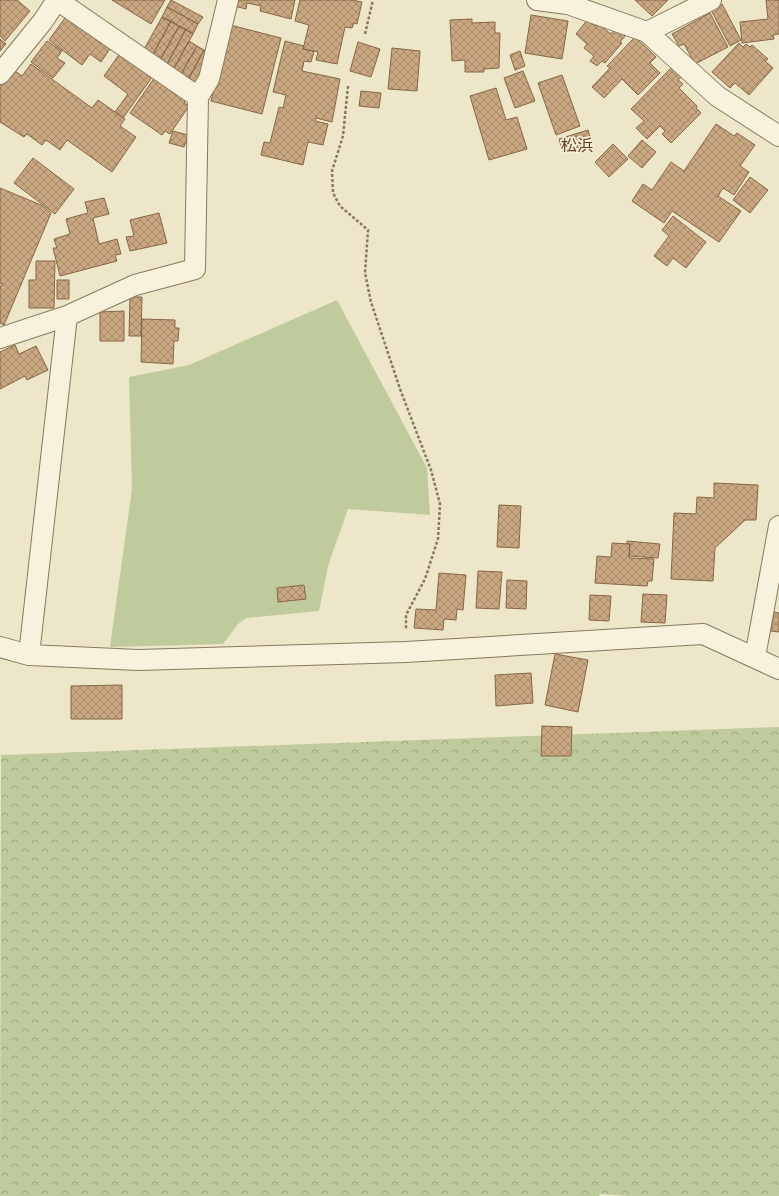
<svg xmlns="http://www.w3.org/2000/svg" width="779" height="1196" font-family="'IBM Plex Serif','Noto Sans JP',serif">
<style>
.forest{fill:url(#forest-crowns)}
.pitch{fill:#c0cb9d}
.building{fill:url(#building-cross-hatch);stroke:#866645}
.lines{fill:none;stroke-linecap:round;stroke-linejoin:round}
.minor-casing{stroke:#88795e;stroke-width:22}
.path{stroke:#88795e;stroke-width:2.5;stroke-dasharray:3 2;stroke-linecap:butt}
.minor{stroke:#f8f2dc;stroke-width:20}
.labels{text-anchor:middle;stroke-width:3.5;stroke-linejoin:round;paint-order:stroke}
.quarter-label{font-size:16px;fill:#643823;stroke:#f4efd8}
</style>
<defs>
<pattern id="forest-crowns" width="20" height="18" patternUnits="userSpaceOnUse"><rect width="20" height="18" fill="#c0cb9d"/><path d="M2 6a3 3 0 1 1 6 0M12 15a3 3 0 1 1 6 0" fill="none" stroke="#9da580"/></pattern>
<pattern id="building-cross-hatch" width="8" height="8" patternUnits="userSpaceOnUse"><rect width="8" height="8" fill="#c9a781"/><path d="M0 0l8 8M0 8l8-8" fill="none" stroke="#a48869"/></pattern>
</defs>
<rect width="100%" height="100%" fill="#ede6c9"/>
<path class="forest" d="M 779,727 L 779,1196 L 627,1196 L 600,1194 L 599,1196 L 0,1196 L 1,755 Z"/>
<path class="pitch" d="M 337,300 L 427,468 L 430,515 L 348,509 L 328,566 L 319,611 L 246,618 L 238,624 L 223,644 L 110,647 L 132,489 L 129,377 L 189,365 Z"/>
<path class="building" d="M 0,0 L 17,0 L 30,11 L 5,41 L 0,36 Z
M 112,0 L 165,0 L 151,24 Z
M 171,0 L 203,17 L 198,24 L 167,7 Z
M 232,0 L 295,0 L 291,19 L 260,11 L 261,6 L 247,3 L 246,9 L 230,5 Z
M 300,0 L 352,0 L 362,2 L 357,24 L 354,23 L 352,28 L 345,27 L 337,64 L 316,60 L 318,52 L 303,49 L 309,25 L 295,21 Z
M 635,0 L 668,0 L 652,16 Z
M 766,0 L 779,0 L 779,34 L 773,35 L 774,39 L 742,43 L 740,22 L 768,19 Z
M 722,4 L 741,40 L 730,46 L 711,10 Z
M 167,7 L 198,24 L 193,34 L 162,17 Z
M 70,11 L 114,43 L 101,62 L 90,54 L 82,65 L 49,40 Z
M 710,13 L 728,47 L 695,64 L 684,44 L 679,46 L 672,34 Z
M 531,15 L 568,21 L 562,59 L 525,53 Z
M 162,17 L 171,21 L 151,58 L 142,53 Z
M 472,19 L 472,23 L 495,22 L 495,33 L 500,33 L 499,68 L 484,69 L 484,72 L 465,72 L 465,60 L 452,61 L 450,20 Z
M 588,19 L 596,26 L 598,24 L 611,34 L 616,28 L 625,36 L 620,42 L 622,43 L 605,63 L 602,61 L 597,66 L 590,61 L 594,56 L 584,48 L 587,44 L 576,34 Z
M 171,21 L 179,26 L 159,62 L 151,58 Z
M 230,25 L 281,38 L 262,114 L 211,101 Z
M 179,26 L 186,29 L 166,66 L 159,62 Z
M 186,29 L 193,34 L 173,70 L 166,66 Z
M 635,37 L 656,57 L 650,63 L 660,73 L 638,95 L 622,79 L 604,98 L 592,87 L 610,68 L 607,66 Z
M 0,39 L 6,44 L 0,51 Z
M 47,41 L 62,51 L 57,58 L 65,63 L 53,78 L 31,62 Z
M 189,41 L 197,46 L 180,76 L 172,72 Z
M 285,41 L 304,46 L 303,49 L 314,51 L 311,62 L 304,61 L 302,71 L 340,79 L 332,122 L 316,118 L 315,121 L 328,124 L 323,145 L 308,142 L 303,165 L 261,155 L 264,142 L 270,143 L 279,107 L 283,108 L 286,95 L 273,92 Z
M 358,42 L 380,49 L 371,77 L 350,71 Z
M 739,43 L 743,47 L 746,44 L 750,47 L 752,45 L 768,59 L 765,61 L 773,68 L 749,95 L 735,83 L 730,88 L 712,72 Z
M 197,46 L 204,50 L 188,80 L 180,76 Z
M 392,48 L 420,51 L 417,91 L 388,89 Z
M 123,49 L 155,73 L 123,118 L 115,112 L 128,94 L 104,76 Z
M 204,50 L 212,54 L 195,84 L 188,80 Z
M 520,51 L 525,66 L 515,70 L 510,55 Z
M 31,64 L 92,108 L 98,100 L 125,119 L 120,126 L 136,137 L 112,172 L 67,140 L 60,150 L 46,140 L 42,145 L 27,134 L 24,137 L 0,122 L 0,85 L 12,69 L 22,76 Z
M 672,67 L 682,76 L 678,80 L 683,84 L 679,88 L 697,106 L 696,108 L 701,113 L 671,143 L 662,134 L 665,131 L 660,126 L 647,139 L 636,128 L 644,121 L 631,109 Z
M 523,71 L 535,101 L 515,108 L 504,78 Z
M 562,75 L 580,126 L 556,135 L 538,83 Z
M 155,77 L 191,94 L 184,103 L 189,106 L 170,134 L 165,131 L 162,135 L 130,113 Z
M 496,88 L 506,120 L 517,117 L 527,149 L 489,160 L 470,96 Z
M 361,91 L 381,93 L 379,108 L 359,106 Z
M 716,124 L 734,136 L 737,133 L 755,145 L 740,166 L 749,172 L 734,195 L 723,188 L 718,196 L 741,211 L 719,242 L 672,211 L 664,223 L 632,201 L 643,184 L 652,190 L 671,162 L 684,171 Z
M 588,130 L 592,143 L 563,152 L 559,139 Z
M 173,131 L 188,135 L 184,147 L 169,143 Z
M 642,140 L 656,152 L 642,168 L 628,156 Z
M 613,144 L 628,159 L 609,177 L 595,162 Z
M 33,158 L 74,189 L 55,214 L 14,183 Z
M 750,177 L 768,190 L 750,213 L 733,200 Z
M 0,188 L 41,205 L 51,213 L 4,325 L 0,323 L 0,287 L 2,284 L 0,283 Z
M 104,198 L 109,214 L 93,218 L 99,244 L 117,239 L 121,254 L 115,255 L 117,261 L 60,276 L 53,248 L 57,248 L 54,239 L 70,234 L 66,219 L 88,213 L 85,202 Z
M 159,213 L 167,243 L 130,251 L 126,237 L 134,236 L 130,220 Z
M 673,216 L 706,242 L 686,268 L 673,258 L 667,266 L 654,256 L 669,236 L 662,230 Z
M 36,261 L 55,261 L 54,308 L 29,308 L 29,280 L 36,280 Z
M 57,280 L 69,280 L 69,299 L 57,299 Z
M 130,297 L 142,297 L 141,336 L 129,336 Z
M 124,311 L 124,341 L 100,341 L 100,312 Z
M 142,319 L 175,320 L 175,328 L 179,328 L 178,341 L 174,341 L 173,364 L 141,362 Z
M 15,345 L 19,354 L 36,346 L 48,370 L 27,380 L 25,376 L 0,389 L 0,352 Z
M 714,483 L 758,485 L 756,520 L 745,520 L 715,548 L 713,581 L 671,579 L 674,513 L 696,514 L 697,497 L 714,498 Z
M 499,505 L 521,506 L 519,548 L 497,547 Z
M 627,541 L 660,544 L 658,558 L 629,556 L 630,544 L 627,544 Z
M 612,543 L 630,544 L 629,558 L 654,559 L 652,581 L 648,581 L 647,586 L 595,583 L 597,556 L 611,557 Z
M 478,571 L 502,572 L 499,609 L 476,608 Z
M 439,573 L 466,575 L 463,610 L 457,609 L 456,620 L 444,619 L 443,630 L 414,628 L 416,609 L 436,610 Z
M 507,580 L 527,581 L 526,609 L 506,608 Z
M 304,585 L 306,599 L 278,602 L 277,588 Z
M 643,594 L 667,595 L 665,623 L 641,622 Z
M 590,595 L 611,596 L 609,621 L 589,620 Z
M 774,612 L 779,613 L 779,632 L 771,631 Z
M 555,654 L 588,660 L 578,712 L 545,705 Z
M 531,673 L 533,703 L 496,706 L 495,675 Z
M 122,685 L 122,719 L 71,719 L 71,686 Z
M 542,726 L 572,727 L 571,756 L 541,756 Z"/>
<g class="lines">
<g class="minor-casing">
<path id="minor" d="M 57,0 L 198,97
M 537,0 L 568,4 L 647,32 L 717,96 L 779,136
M 647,32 L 711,0
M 0,74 L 43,21 L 57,0
M 67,316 L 135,285 L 195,269 L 198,97 L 209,79 L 228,0
M 0,338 L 67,316 L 29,655
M 0,647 L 29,655 L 138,660 L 406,652 L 703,634 L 779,669
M 755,657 L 779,526"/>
</g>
<path class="path" d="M 365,34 L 373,0
M 348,86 L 343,136 L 332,171 L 333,193 L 340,206 L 368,230 L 365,273 L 371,302 L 400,389 L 431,470 L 440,504 L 438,539 L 425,579 L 406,615 L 406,630"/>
<use href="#minor" class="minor"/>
</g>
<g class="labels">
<g class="quarter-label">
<text x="577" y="151">松浜</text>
</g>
</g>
</svg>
